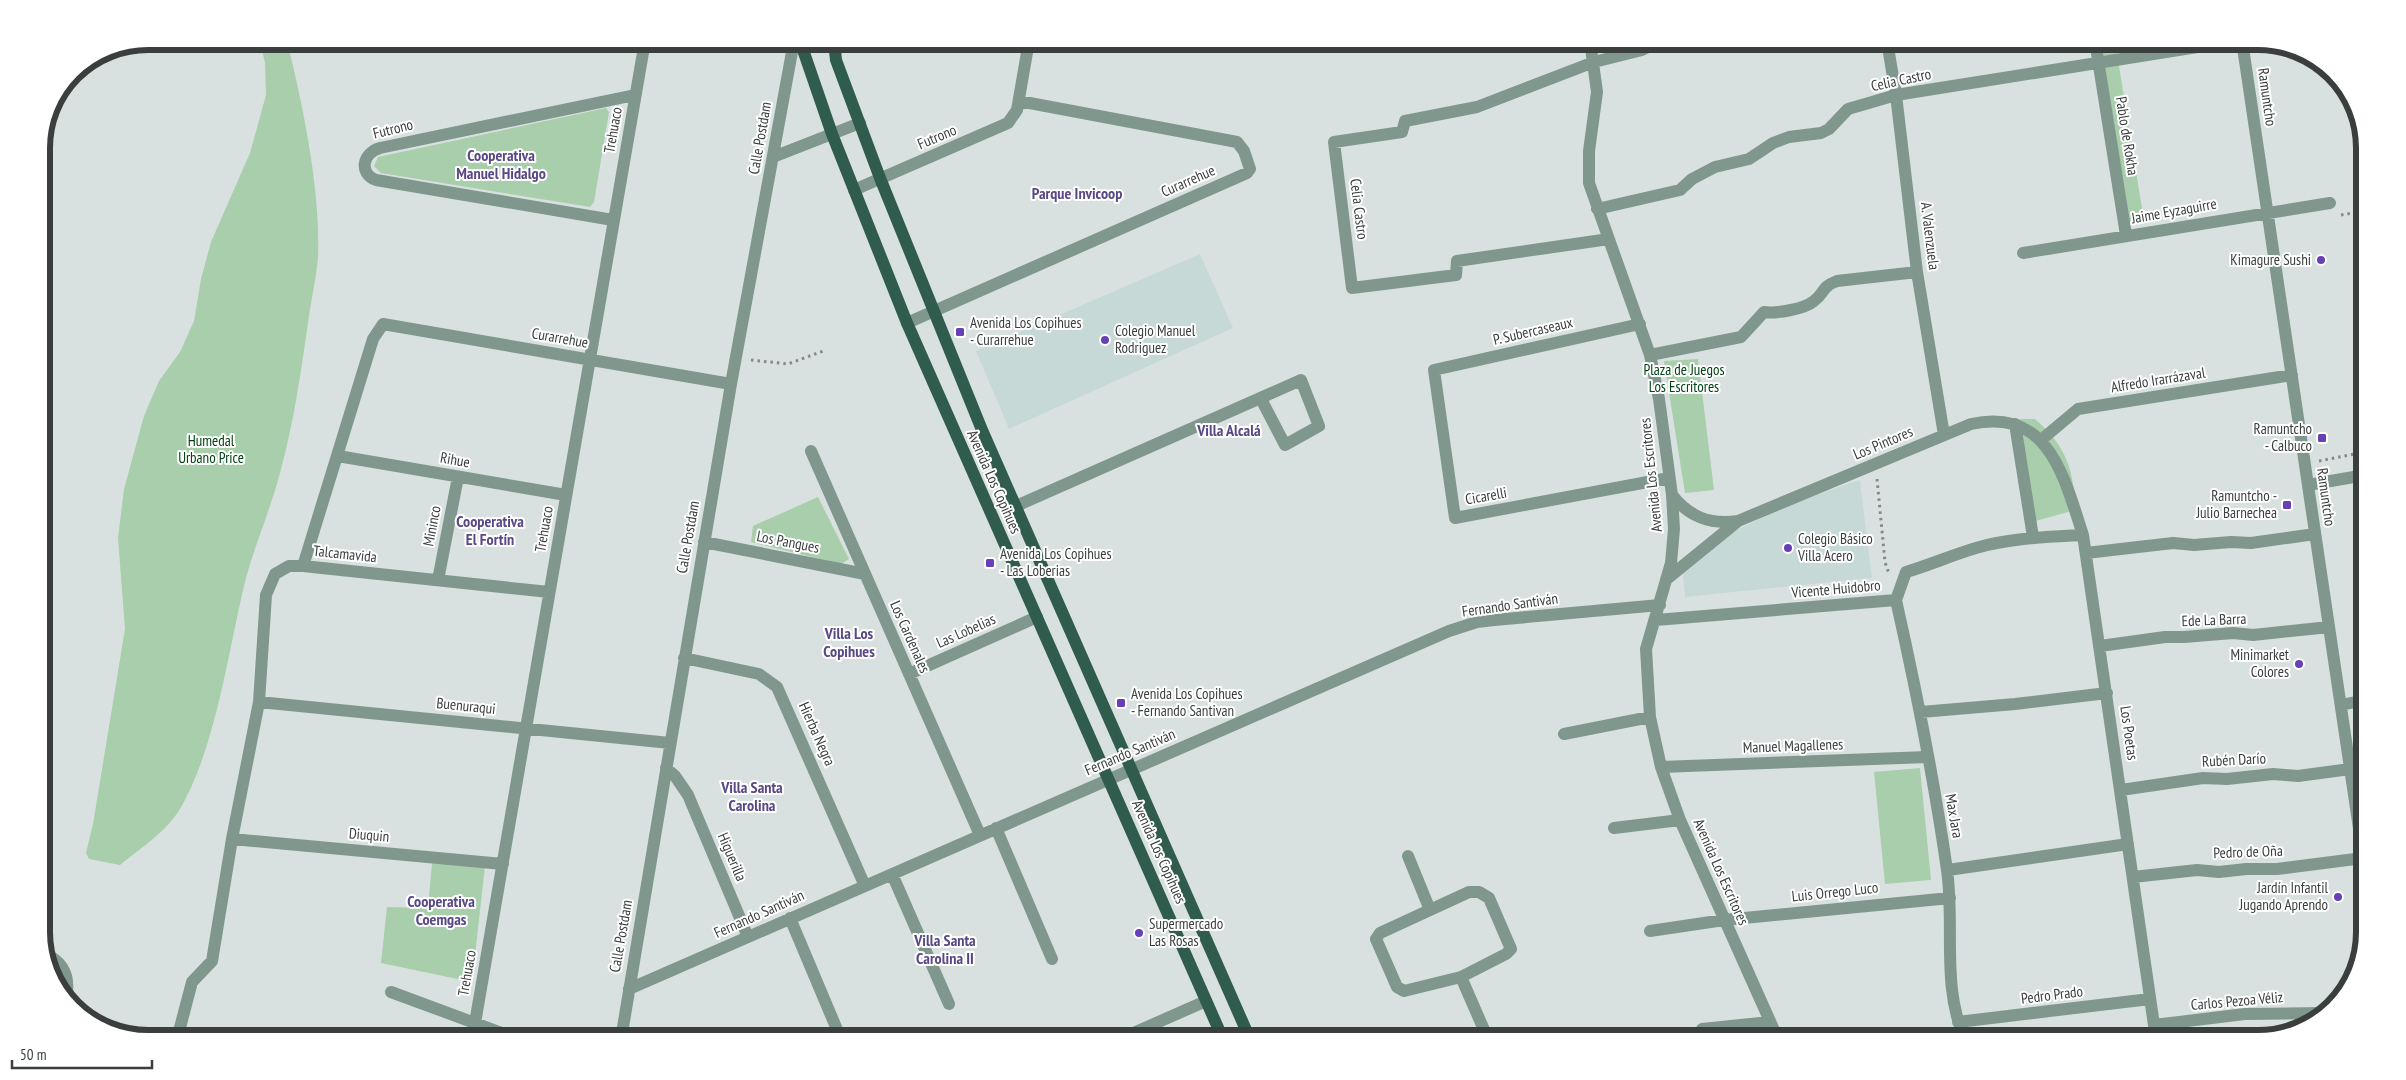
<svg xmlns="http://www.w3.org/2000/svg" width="2406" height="1080" font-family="'PT Sans Narrow',sans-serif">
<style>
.built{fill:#c7d9d7}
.green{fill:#a9ceac}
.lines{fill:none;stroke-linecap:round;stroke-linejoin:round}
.path{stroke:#848988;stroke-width:3;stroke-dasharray:2.5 4;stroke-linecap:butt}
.minor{stroke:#80978e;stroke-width:12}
.major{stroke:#2f5c4c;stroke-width:12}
.poi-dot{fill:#673fb7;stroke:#fff;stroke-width:2}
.labels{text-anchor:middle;stroke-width:4;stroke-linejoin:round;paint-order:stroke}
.street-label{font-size:15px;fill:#3a3e3d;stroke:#fff}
.poi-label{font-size:15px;fill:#3a3e3d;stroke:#fff;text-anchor:start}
.park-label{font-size:15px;fill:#024214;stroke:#fff}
.neighbourhood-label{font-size:16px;font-weight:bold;fill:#594886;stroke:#fff}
.rim{fill:none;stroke:#3a3e3d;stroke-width:6}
</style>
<rect width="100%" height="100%" fill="#d9e1e0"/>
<path class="built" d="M 1200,254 L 1233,328 L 1009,429 L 976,351 Z
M 1860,480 L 1872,578 L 1685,597 L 1682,565 L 1735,531 L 1790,504 Z"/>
<path class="green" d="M 260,41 L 287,41 C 303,106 321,191 318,258 C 316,279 311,301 308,323 C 301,372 294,421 281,469 C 272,506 256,541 246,578 C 228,650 217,745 180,809 C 166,832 141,848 120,865 L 89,859 L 86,853 L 93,824 L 125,629 L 118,538 L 124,489 L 144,416 L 159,381 L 180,352 L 194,321 L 201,279 L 211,242 L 250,153 L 266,95 L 265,63 Z
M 2101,41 L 2115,41 L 2144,221 L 2129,224 Z
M 606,108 L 609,112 L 594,202 L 590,207 L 381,173 L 374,166 L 378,157 Z
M 1698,359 L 1714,490 L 1685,493 L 1664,361 Z
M 2015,419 L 2035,419 C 2066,446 2074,469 2075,510 L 2032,522 Z
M 818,497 L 849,559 L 841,564 L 751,542 L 753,526 Z
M 1920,768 L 1931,880 L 1885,884 L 1874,772 Z
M 432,863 L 485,866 L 472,982 L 381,963 L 387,907 L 428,908 Z"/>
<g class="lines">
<path class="path" d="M 2341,215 L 2365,211
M 751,360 L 788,364 L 826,350
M 2319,461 L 2365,452
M 1877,479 L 1885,562 L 1889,574"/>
<path class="minor" d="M 1590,41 L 1597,92 L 1589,151 L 1589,183 L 1650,355 L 1659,399 L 1672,495 L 1674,529 L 1671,563 L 1646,649 L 1650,717 L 1661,767 L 1680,820 L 1778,1039
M 1887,41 L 1896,95 L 1917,272 L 1944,435
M 2095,41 L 2126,235
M 2242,41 L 2365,869
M 773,157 L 860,123
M 854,190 L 1008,123 L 1017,110 L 1029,41
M 1597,209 L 1680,190 L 1692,179 L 1715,167 L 1749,159 L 1773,143 L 1789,137 L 1821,133 L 1829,129 L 1848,109 L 1896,95 L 2235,41
M 613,220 L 376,180 C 358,173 363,153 380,148 L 635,95
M 1609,239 L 1457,261 L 1456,275 L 1352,288 L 1334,142 L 1402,132 L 1405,121 L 1477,107 L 1594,62 L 1642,50 L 1646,48 L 1649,41
M 2023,253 L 2330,203
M 907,323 L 1247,173 L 1250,169 L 1244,151 L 1237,142 L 1019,101
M 1640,324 L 1434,370 L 1455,518 L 1669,478
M 1650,355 L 1741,337 L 1764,312 C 1775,314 1805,309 1814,301 C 1825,293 1821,287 1837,281 L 1917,272
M 2015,424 L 2033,537
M 2041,440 L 2078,409 L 2292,375
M 811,451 L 980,835
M 338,456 L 566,495
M 2308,485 L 2365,475
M 1672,495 C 1689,517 1710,525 1738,521 L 1971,424 C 2049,407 2064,477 2083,535 L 2156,1039
M 1016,506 L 1301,380 L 1319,426 L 1285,445 L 1261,399
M 704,542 L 865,574
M 2086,553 L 2173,543 L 2194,545 L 2231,542 L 2251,543 L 2315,534
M 303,566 L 373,339 L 383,324 L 731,384
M 1668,578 L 1738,521
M 438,580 L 458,477
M 1896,600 C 1916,689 1934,779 1947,870 C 1955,925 1941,987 1965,1039
M 1896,600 L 1906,572 C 1930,565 1952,555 1976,548 C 2010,538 2047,537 2083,535
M 1656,620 L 1896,600
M 2100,646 L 2165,637 L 2184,637 L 2233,633 L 2253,635 L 2329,627
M 684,658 L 759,674 L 777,687 L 865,886
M 909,674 L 1037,617
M 259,702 L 670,743
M 2341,705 L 2365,700
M 1921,712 L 2015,704 L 2107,693
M 1564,734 L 1650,717
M 1661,767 L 1928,757
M 666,768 L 675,776 L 688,795 L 748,937
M 2121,790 L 2203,778 L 2227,779 L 2273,774 L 2298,776 L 2350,769
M 996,828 L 1052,959
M 1614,828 L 1680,820
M 232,839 L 503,864
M 1408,856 L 1430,910
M 1948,870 L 2128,844
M 892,874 L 949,1004
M 2133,877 L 2197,870 L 2219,872 L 2246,869 L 2277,869 L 2363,858
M 1469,892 L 1479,892 L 1489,898 L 1511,949 L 1506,954 L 1461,977 L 1404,991 L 1397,987 L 1376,939 L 1380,933 Z
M 790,918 L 841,1039
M 1650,931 L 1724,920 L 1950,898
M 47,955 C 66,964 70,979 66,999
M 1461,977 L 1488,1039
M 629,989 L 1449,631 L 1477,622 L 1494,620 L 1660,605
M 391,992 L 518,1039
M 1958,1022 L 2150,999
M 475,1023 L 645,41
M 2154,1025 L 2245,1014 L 2324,1013
M 1702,1029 L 1770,1022
M 177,1039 L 192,982 L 212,961 L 232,839 L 259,702 L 266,595 L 275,574 L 289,566 L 303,566 L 549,592
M 621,1039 L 731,384 L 794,41
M 1120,1039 L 1206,1001"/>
<path class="major" d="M 800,41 L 832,134 L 907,323 L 1223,1039
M 834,41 L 836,60 L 880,178 L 982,430 L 1250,1039"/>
</g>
<g class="poi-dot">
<circle cx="2321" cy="260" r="5"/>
<rect x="955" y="327" width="10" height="10" rx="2.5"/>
<circle cx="1105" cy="340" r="5"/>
<rect x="2317" y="433" width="10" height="10" rx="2.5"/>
<rect x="2282" y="500" width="10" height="10" rx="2.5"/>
<circle cx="1788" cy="548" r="5"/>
<rect x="985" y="558" width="10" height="10" rx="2.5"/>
<circle cx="2299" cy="664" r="5"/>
<rect x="1116" y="698" width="10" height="10" rx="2.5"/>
<circle cx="2338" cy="897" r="5"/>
<circle cx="1139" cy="933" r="5"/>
</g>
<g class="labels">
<g class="street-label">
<text transform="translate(1901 80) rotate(-12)" y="5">Celia Castro</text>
<text transform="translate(2267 97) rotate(82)" y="5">Ramuntcho</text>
<text transform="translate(393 129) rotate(-14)" y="5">Futrono</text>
<text transform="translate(613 130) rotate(-80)" y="5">Trehuaco</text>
<text transform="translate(2127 136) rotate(81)" y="5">Pablo de Rokha</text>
<text transform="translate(937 137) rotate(-23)" y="5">Futrono</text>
<text transform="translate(760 138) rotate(-80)" y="5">Calle Postdam</text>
<text transform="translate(1188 181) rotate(-24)" y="5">Curarrehue</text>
<text transform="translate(1359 209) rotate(83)" y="5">Celia Castro</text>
<text transform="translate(2174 211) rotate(-10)" y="5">Jaime Eyzaguirre</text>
<text transform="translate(1930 236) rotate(83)" y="5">A. Valenzuela</text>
<text transform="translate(1533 331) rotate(-13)" y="5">P. Subercaseaux</text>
<text transform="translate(560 338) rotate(10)" y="5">Curarrehue</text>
<text transform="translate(2158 380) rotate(-9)" y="5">Alfredo Irarrázaval</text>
<text transform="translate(1883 443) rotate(-23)" y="5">Los Pintores</text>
<text transform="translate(455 460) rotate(10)" y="5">Rihue</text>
<text transform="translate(1651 475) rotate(-96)" y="5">Avenida Los Escritores</text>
<text transform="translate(994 482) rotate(66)" y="5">Avenida Los Copihues</text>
<text transform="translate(1486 496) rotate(-10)" y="5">Cicarelli</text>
<text transform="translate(2326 497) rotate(82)" y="5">Ramuntcho</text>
<text transform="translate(432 526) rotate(-79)" y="5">Mininco</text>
<text transform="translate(544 529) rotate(-80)" y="5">Trehuaco</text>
<text transform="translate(688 537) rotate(-80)" y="5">Calle Postdam</text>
<text transform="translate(788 542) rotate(11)" y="5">Los Pangues</text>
<text transform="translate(345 554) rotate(6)" y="5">Talcamavida</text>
<text transform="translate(1836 589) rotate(-5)" y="5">Vicente Huidobro</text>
<text transform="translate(1510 605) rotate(-8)" y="5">Fernando Santiván</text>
<text transform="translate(2214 620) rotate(-2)" y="5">Ede La Barra</text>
<text transform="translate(966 631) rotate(-24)" y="5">Las Lobelias</text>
<text transform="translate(910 637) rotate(66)" y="5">Los Cardenales</text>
<text transform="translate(466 706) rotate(6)" y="5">Buenuraqui</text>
<text transform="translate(2129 733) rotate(82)" y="5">Los Poetas</text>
<text transform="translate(817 734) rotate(66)" y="5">Hierba Negra</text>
<text transform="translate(1793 746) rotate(-2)" y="5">Manuel Magallenes</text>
<text transform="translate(1130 752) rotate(-23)" y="5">Fernando Santiván</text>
<text transform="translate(2234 760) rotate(-3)" y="5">Rubén Darío</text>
<text transform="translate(1954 816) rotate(80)" y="5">Max Jara</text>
<text transform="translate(369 835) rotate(5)" y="5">Diuquin</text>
<text transform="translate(1159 852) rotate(66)" y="5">Avenida Los Copihues</text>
<text transform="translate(2248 852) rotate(-2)" y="5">Pedro de Oña</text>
<text transform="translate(732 857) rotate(67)" y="5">Higuerilla</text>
<text transform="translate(1721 872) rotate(66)" y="5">Avenida Los Escritores</text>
<text transform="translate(1835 892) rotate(-6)" y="5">Luis Orrego Luco</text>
<text transform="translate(759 914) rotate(-24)" y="5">Fernando Santiván</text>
<text transform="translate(621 936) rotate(-80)" y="5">Calle Postdam</text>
<text transform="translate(467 973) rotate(-80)" y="5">Trehuaco</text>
<text transform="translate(2052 995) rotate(-7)" y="5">Pedro Prado</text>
<text transform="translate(2237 1001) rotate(-5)" y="5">Carlos Pezoa Véliz</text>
</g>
<g class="poi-label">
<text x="2311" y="265" text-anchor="end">Kimagure Sushi</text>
<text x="970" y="328">Avenida Los Copihues<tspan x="970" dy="17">- Curarrehue</tspan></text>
<text x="1115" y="336">Colegio Manuel<tspan x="1115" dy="17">Rodriguez</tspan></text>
<text x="2312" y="434" text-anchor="end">Ramuntcho<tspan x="2312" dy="17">- Calbuco</tspan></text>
<text x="2277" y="501" text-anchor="end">Ramuntcho -<tspan x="2277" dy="17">Julio Barnechea</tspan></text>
<text x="1798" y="544">Colegio Básico<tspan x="1798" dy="17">Villa Acero</tspan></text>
<text x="1000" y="559">Avenida Los Copihues<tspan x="1000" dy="17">- Las Loberias</tspan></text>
<text x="2289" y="660" text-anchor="end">Minimarket<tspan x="2289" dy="17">Colores</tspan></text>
<text x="1131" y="699">Avenida Los Copihues<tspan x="1131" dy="17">- Fernando Santivan</tspan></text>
<text x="2328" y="893" text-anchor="end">Jardín Infantil<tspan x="2328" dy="17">Jugando Aprendo</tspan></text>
<text x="1149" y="929">Supermercado<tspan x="1149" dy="17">Las Rosas</tspan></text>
</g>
<g class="park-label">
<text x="1684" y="375">Plaza de Juegos<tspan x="1684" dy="17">Los Escritores</tspan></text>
<text x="211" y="446">Humedal<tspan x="211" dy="17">Urbano Price</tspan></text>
</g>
<g class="neighbourhood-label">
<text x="501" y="161">Cooperativa<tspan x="501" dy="18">Manuel Hidalgo</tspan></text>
<text x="1077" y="199">Parque Invicoop</text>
<text x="1229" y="436">Villa Alcalá</text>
<text x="490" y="527">Cooperativa<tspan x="490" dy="18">El Fortín</tspan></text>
<text x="849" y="639">Villa Los<tspan x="849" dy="18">Copihues</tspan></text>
<text x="752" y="793">Villa Santa<tspan x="752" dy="18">Carolina</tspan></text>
<text x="441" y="907">Cooperativa<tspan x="441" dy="18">Coemgas</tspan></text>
<text x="945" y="946">Villa Santa<tspan x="945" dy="18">Carolina II</tspan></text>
</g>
</g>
<path d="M0 0H2406V1080H0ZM148 50H2258A98 98 0 0 1 2356 148V932A98 98 0 0 1 2258 1030H148A98 98 0 0 1 50 932V148A98 98 0 0 1 148 50Z" fill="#fff" fill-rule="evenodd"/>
<path class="rim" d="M148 50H2258A98 98 0 0 1 2356 148V932A98 98 0 0 1 2258 1030H148A98 98 0 0 1 50 932V148A98 98 0 0 1 148 50Z"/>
<path d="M12 1060v8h140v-8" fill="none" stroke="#3a3e3d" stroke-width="2.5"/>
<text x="20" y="1060" font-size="15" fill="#3a3e3d" stroke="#ffffff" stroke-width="4" paint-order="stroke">50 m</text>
</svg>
